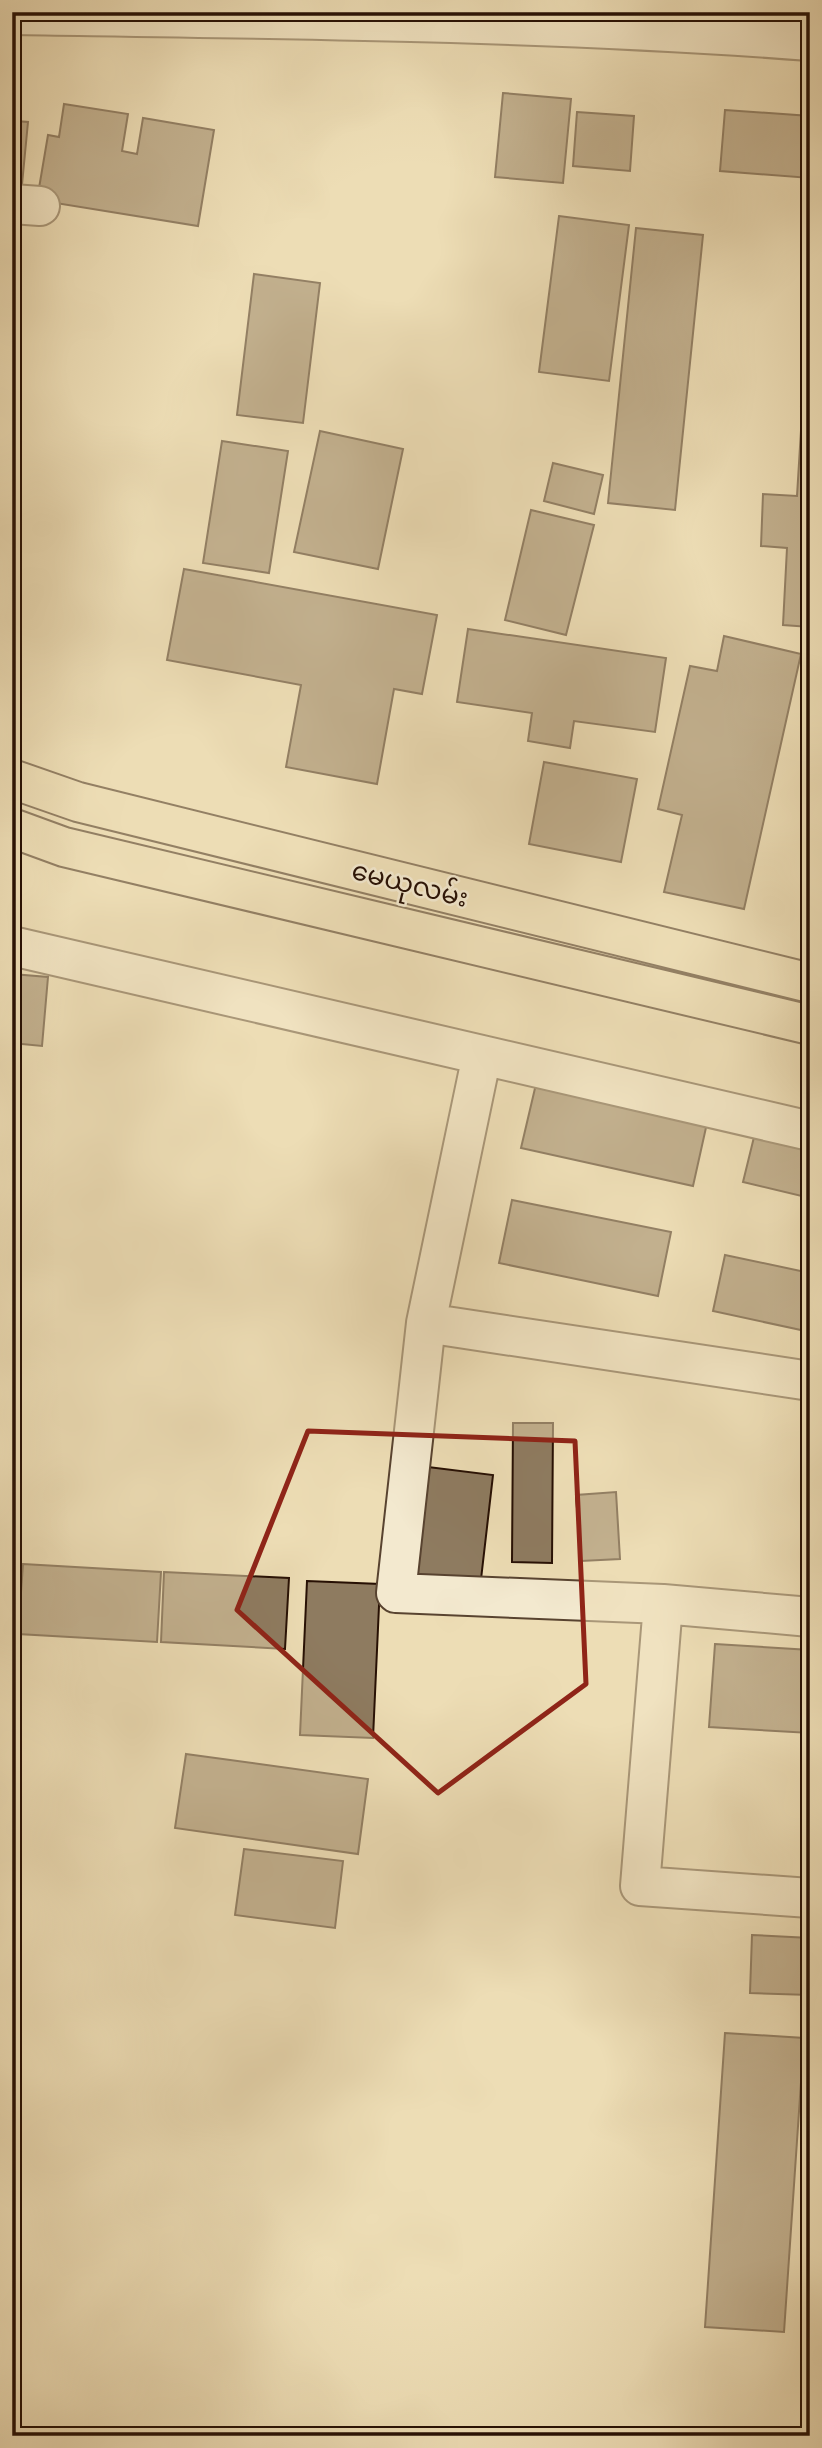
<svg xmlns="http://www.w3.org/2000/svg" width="822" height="2448" font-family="'IM FELL DW Pica','Noto Sans Myanmar',serif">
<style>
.building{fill:#8e7b60;stroke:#271004;stroke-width:2}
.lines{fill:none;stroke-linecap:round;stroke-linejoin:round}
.street-casing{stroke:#584330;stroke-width:42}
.primary-casing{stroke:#271004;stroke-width:42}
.street{stroke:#f3e9cf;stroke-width:38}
.primary{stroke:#edddb5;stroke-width:38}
.marked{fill:none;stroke:#8f2418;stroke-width:5;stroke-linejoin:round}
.labels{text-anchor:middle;stroke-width:5;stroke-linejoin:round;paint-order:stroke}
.street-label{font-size:26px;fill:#271004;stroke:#f3e9cf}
</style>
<rect width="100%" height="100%" fill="#edddb5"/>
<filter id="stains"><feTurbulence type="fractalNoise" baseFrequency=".00286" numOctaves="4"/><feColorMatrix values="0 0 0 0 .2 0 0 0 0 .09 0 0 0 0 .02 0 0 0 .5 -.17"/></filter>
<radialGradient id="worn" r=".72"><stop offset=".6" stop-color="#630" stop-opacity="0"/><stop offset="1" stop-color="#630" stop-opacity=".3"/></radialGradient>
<path class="building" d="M 12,88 L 19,88 L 16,121 L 28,122 L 21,195 L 12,194 Z
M 503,93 L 571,99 L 563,183 L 495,177 Z
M 64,104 L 128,114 L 122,151 L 137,154 L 143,118 L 214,130 L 198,226 L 37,200 L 48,135 L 59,137 Z
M 725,110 L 810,116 L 810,178 L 720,171 Z
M 577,112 L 634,116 L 630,171 L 573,166 Z
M 559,216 L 629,225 L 609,381 L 539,372 Z
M 636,228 L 703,235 L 675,510 L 608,503 Z
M 254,274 L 320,283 L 303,423 L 237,415 Z
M 804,333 L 810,334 L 810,406 L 801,406 Z
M 802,414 L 810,415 L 810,627 L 783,625 L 787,548 L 761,546 L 763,494 L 797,496 Z
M 320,431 L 403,449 L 378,569 L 294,552 Z
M 222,441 L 288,451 L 269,573 L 203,563 Z
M 553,463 L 603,475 L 594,514 L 544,501 Z
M 531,510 L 594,525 L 566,635 L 505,620 Z
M 184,569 L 437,615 L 422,694 L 394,689 L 377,784 L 286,767 L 301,685 L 167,660 Z
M 468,629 L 666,658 L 655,732 L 574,721 L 570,748 L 528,741 L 532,713 L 457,702 Z
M 724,636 L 801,654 L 744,909 L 664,892 L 682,815 L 658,809 L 690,666 L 717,671 Z
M 544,762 L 637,779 L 621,862 L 529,844 Z
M 12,974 L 48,977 L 42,1046 L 12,1043 Z
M 536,1084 L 707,1123 L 693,1186 L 521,1148 Z
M 755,1133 L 810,1146 L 810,1198 L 743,1182 Z
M 512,1200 L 671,1232 L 658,1296 L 499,1263 Z
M 725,1255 L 810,1273 L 810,1332 L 713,1311 Z
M 513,1423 L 553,1423 L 552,1563 L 512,1562 Z
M 428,1467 L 493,1475 L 480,1588 L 414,1581 Z
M 616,1492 L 620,1559 L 581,1561 L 576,1495 Z
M 23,1564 L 161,1572 L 157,1642 L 18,1634 Z
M 164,1572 L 289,1578 L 285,1649 L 161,1642 Z
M 307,1581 L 380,1584 L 373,1738 L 300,1735 Z
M 715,1644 L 810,1650 L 810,1733 L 709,1727 Z
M 186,1754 L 368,1779 L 358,1854 L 175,1828 Z
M 244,1849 L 343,1861 L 335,1928 L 235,1915 Z
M 752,1935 L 810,1938 L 810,1995 L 750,1993 Z
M 725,2033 L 804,2038 L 784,2332 L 705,2327 Z"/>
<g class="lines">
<g class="street-casing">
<path id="street" d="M 12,15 C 278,19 545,21 810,41
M 12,204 L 40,206
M 12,946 L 810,1131
M 482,1055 L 426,1323 L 396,1593 L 663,1604 L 810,1617
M 426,1323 L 810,1381
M 663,1604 L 640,1886 L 810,1898"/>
</g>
<g class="primary-casing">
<path id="primary" d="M 12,779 L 78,802 L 810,983
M 12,828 L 64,847 L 810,1025"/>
</g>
<use href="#street" class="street"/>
<use href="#primary" class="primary"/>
</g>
<path d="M0 0H822V2448H0ZM 308,1431 L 575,1441 L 586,1684 L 438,1793 L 237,1610 Z" fill="#edddb5" fill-opacity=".55" fill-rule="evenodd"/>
<path class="marked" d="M 308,1431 L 575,1441 L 586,1684 L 438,1793 L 237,1610 Z"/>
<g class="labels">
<g class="street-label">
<text transform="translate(410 884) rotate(14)" y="9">မေယုလမ်း</text>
</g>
</g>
<rect width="822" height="2448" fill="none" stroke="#edddb5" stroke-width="42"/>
<rect x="14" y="14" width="794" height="2420" fill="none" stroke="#271004" stroke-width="3.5"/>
<rect x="21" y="21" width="780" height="2406" fill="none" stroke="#271004" stroke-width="2"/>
<rect width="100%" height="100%" filter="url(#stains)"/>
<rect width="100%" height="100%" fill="url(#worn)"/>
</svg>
